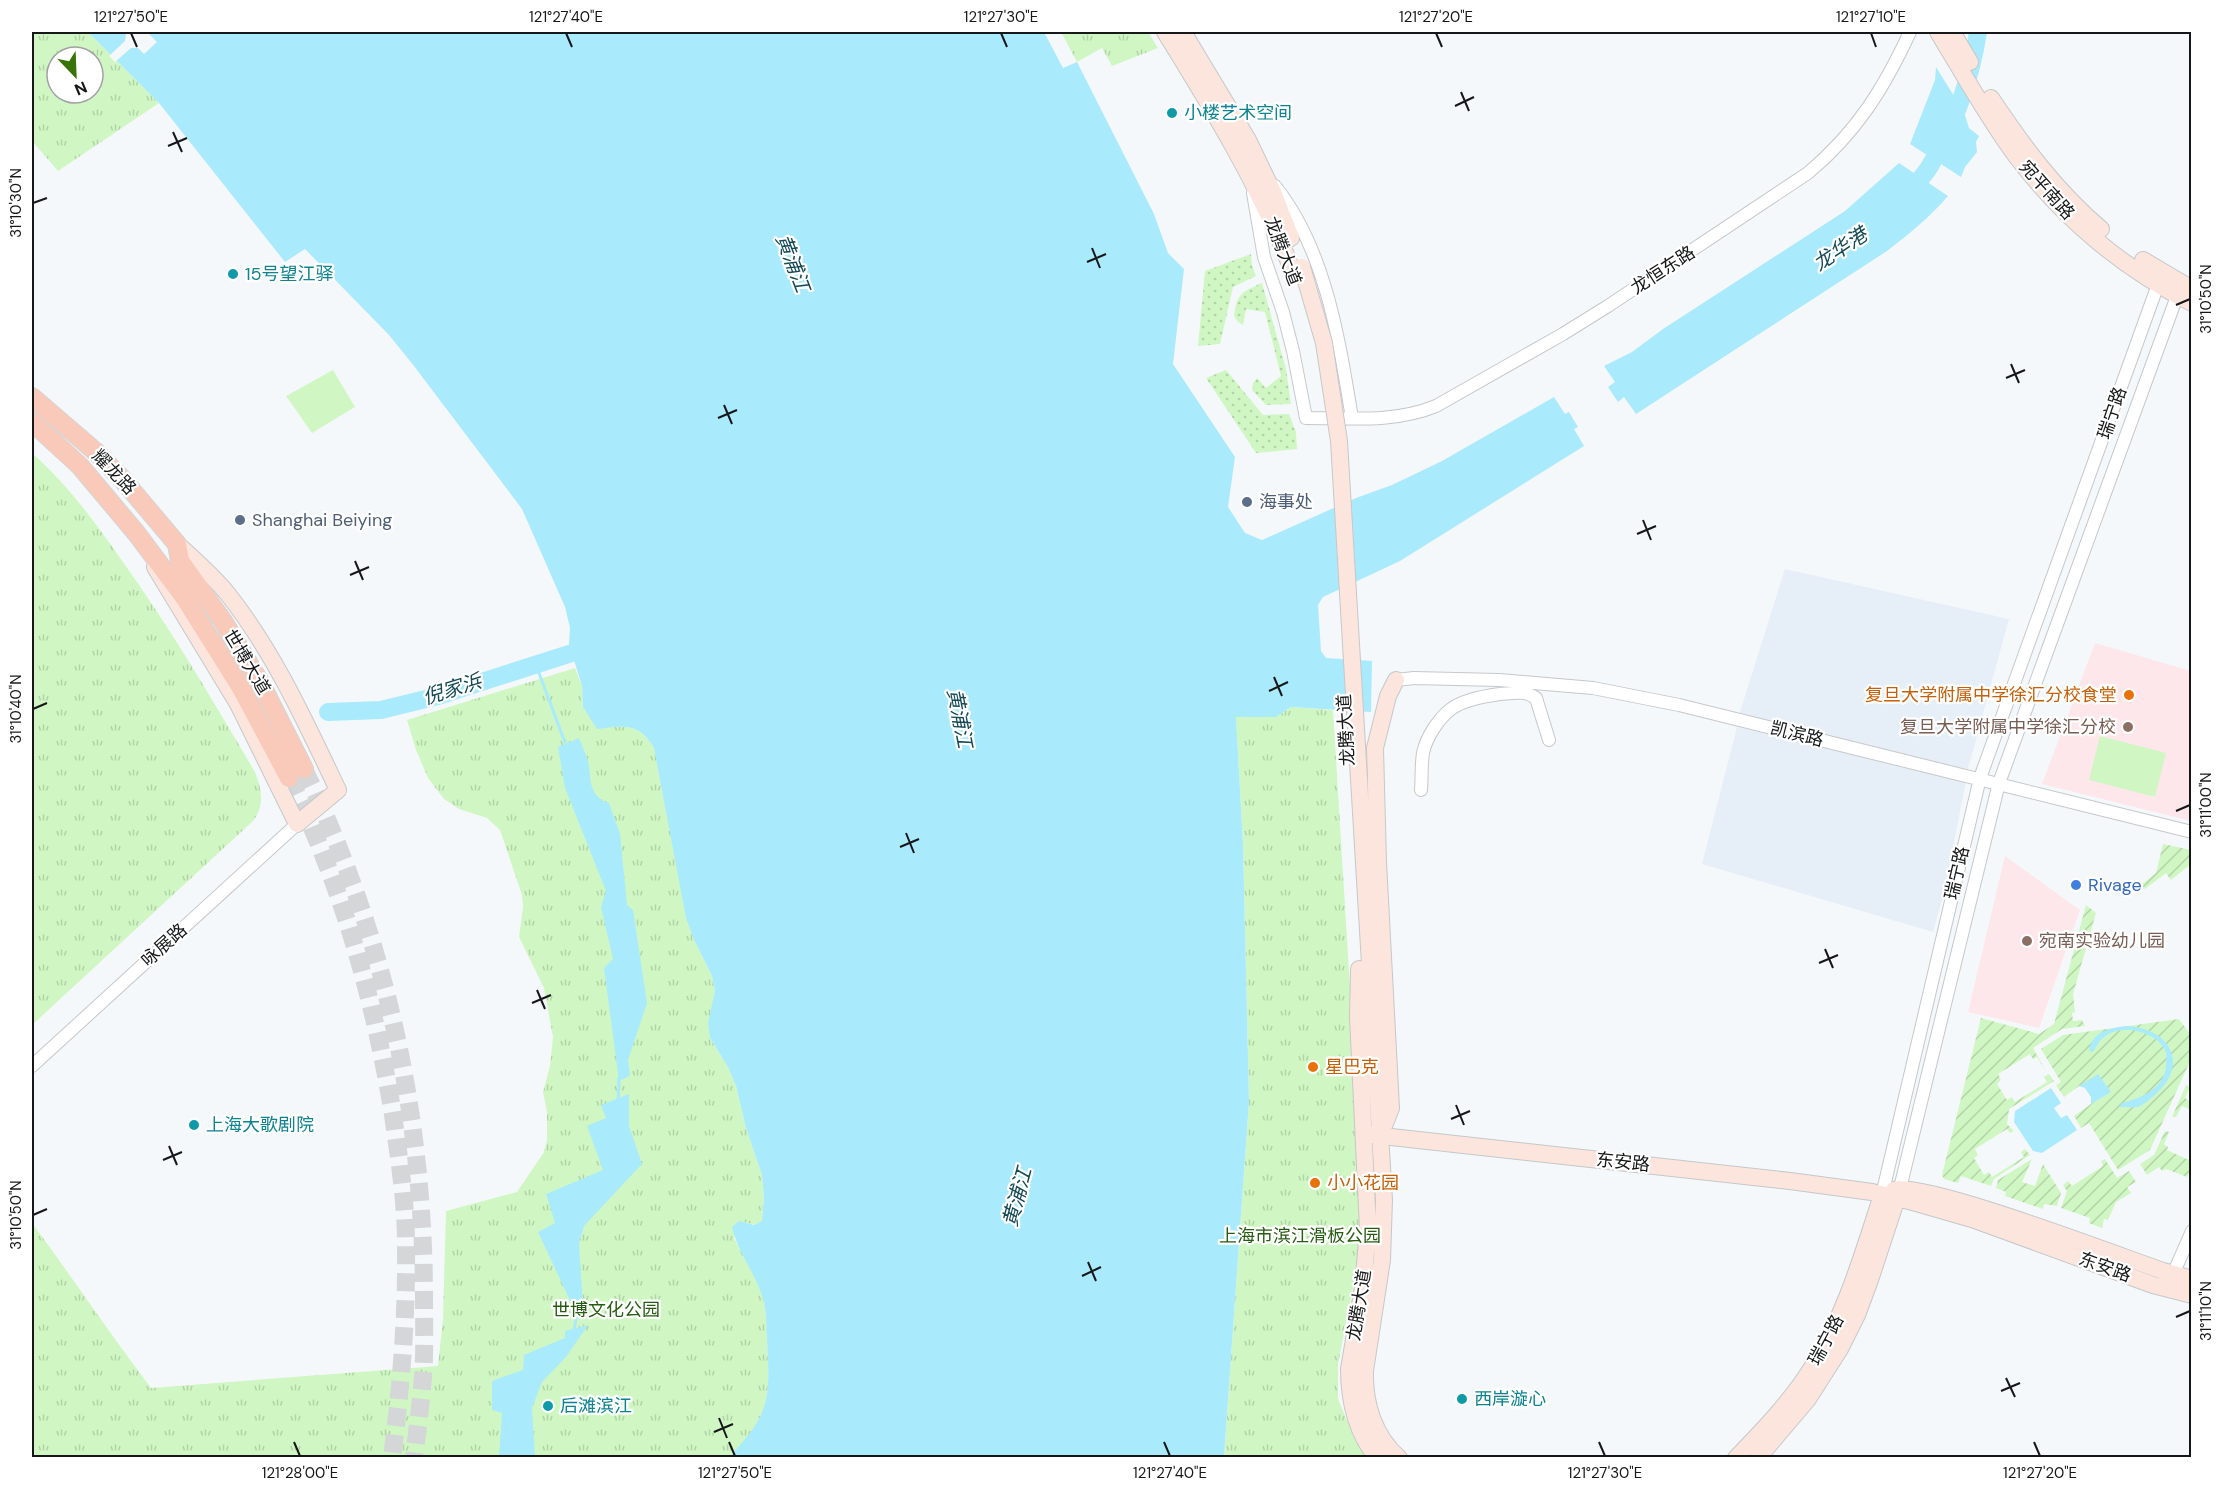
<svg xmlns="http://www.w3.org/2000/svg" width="2223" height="1489" font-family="'DM Sans','Noto Sans SC',sans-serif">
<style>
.built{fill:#e6eff7}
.education{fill:#fde7eb}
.grass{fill:url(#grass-dots)}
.park{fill:url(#park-tufts);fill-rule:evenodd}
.garden{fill:url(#garden-furrows)}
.pitch{fill:#d0f7c3}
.water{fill:#aaeafd}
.pier{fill:#f5f8fa}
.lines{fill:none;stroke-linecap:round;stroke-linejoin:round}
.stream{stroke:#aaeafd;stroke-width:3}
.river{stroke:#aaeafd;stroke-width:18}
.primary-tunnel{stroke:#d4d6d8;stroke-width:18;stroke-dasharray:18 9;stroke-linecap:butt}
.street-casing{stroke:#c5c8ca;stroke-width:14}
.secondary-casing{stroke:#c5c8ca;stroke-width:18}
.primary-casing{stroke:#d5d5d5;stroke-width:20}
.street{stroke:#fff;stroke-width:12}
.secondary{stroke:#fce5dc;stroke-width:16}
.primary{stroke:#f9caba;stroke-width:18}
.secondary-bridge-casing{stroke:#c5c8ca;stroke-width:18;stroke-linecap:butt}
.secondary-bridge{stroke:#fce5dc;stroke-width:16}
.ticks{fill:none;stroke:#161718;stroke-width:2}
.culture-dot{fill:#0f9aa8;stroke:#fff;stroke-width:2}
.service-dot{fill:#5c6f8a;stroke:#fff;stroke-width:2}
.food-dot{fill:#e8710a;stroke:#fff;stroke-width:2}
.education-dot{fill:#8d6e63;stroke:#fff;stroke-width:2}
.shop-dot{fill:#3f7fe0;stroke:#fff;stroke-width:2}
.labels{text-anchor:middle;stroke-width:4.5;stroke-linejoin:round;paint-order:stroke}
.culture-label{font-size:18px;fill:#0d838f;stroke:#fff;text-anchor:start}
.street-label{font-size:18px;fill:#161718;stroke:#fff}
.service-label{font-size:18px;fill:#4e5e75;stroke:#fff;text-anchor:start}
.food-label{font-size:18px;fill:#c56008;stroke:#fff;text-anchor:start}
.education-label{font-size:18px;fill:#785e54;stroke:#fff;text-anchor:end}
.shop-label{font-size:18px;fill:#366cbe;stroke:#fff;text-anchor:start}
.park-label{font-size:18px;fill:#275b12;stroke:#fff}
.water-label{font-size:20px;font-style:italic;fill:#144956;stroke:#fff}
.neatline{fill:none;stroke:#161718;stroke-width:2}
.ticks-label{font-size:15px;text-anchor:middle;fill:#161718}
</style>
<defs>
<pattern id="grass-dots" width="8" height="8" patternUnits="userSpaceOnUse" patternTransform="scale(1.5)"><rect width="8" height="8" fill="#d0f7c3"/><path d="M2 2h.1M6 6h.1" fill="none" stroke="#b2d3a7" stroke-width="1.8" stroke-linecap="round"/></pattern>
<pattern id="park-tufts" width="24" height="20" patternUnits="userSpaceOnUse" patternTransform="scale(1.5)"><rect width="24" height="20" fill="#d0f7c3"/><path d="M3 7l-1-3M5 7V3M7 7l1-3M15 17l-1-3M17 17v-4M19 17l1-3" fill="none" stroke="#b2d3a7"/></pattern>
<pattern id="garden-furrows" width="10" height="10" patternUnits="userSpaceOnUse" patternTransform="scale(1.5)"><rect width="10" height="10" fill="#d0f7c3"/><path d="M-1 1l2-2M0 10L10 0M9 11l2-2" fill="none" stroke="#b2d3a7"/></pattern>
</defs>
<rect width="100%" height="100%" fill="#f5f8fa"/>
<path class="built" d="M 1785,569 L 2009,619 L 1968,769 L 1855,746 L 1738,718 Z
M 1737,727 L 1966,781 L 1944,893 L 1933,932 L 1702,864 Z"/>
<path class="education" d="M 2095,643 L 2191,671 L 2191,821 L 2042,784 Z
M 2005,856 L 2080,910 L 2039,1028 L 1968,1012 Z"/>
<path class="grass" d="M 1251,254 L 1252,265 L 1256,276 L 1233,287 L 1220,344 L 1198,346 L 1205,271 Z
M 1262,283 L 1286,369 L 1291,404 L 1266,405 L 1252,390 L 1253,383 L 1257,378 L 1266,388 L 1281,376 L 1265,312 L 1246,309 L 1243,325 L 1238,322 L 1234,316 C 1237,293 1242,292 1262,283 Z
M 1226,370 L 1263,415 L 1289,414 L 1296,432 L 1297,449 L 1256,453 L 1206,378 Z"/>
<path class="park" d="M 32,32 L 88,32 L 159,103 L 58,171 L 32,141 ZM 57,57 L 93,57 L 93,93 L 57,93 Z
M 1061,32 L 1148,32 L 1158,48 L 1112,66 L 1102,48 L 1077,62 Z
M 32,453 C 68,485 95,522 123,562 C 171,629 213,701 255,772 C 262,790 265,805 253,821 L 32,1025 Z
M 575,668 L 582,686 L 583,707 L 597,728 C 623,726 639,722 654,748 L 694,940 L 712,976 L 715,991 L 710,1038 L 728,1067 L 736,1086 L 746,1128 L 762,1175 L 764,1198 L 762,1221 L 755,1225 L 739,1221 L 734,1238 C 743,1256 754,1273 761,1291 C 767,1307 766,1324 767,1341 C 770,1399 771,1414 729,1457 L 32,1457 L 32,1223 C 72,1277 110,1334 151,1388 L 438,1366 L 443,1318 L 446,1211 L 517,1192 L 544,1152 L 547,1140 L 547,1112 L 543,1092 L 550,1066 L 553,1037 L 544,988 L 519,937 L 523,907 L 522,895 L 500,830 L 487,818 L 459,809 L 444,799 L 428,778 L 416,750 L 407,720 Z
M 1291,707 L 1333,710 L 1356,1086 L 1362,1212 L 1359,1258 L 1338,1364 L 1338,1399 L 1356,1442 L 1367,1457 L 1224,1458 L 1249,1101 L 1243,844 L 1236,717 L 1276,717 Z"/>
<path class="garden" d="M 2163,844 L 2191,850 L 2191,864 L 2171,880 L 2166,873 L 2145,889 L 2141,885 L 2156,873 Z
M 2086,905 L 2096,913 L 2073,994 L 2075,1012 L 2072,1013 L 2073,1021 L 2082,1020 L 2085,1026 L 2062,1029 L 2033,1048 L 2047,1073 L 2037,1057 L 2033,1059 L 2030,1054 L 1998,1074 L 2001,1080 L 1997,1084 L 2007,1100 L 2012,1097 L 2015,1102 L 2047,1082 L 2044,1077 L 2049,1074 L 2054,1081 L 2009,1109 L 2007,1124 L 2014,1131 L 2010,1133 L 2007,1129 L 1975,1149 L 1978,1155 L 1974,1158 L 1984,1175 L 1989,1172 L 1992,1177 L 2024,1157 L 2021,1152 L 2025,1149 L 2030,1155 L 1994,1179 L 1991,1186 L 1961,1176 L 1958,1183 L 1944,1179 L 1942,1175 L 1981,1018 L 2039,1034 L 2054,1024 Z
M 2179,1019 L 2191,1035 L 2191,1059 L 2150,1150 L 2118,1170 L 2089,1123 L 2081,1128 L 2074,1116 L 2091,1104 L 2091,1097 L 2085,1087 L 2079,1086 L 2064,1097 L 2056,1085 L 2061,1082 L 2041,1049 L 2063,1035 Z
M 2186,1085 L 2190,1087 L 2185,1098 L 2191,1102 L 2191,1110 L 2182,1106 L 2176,1117 L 2172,1117 Z
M 2165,1131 L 2169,1132 L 2164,1144 L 2168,1147 L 2167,1150 L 2191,1161 L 2191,1169 L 2187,1177 L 2166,1169 L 2162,1171 L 2159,1167 L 2147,1175 L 2140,1164 L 2154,1155 Z
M 2032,1159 L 2022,1182 L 2035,1186 L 2043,1164 L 2061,1193 L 2057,1206 L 2044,1204 L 2043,1209 L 2005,1196 L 2006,1192 L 1996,1188 L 1998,1180 Z
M 2105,1159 L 2117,1178 L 2129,1171 L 2136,1182 L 2127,1187 L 2131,1193 L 2116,1202 L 2108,1220 L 2104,1219 L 2102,1228 L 2089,1223 L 2090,1218 L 2061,1208 L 2067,1191 L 2063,1185 L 2068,1181 L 2072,1186 L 2103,1166 L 2101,1161 Z"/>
<path class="pitch" d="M 333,370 L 355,407 L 312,433 L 286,396 Z
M 2100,736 L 2166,753 L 2155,797 L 2089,780 Z"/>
<path class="water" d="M 88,32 L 1044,32 L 1063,68 L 1077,62 L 1154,214 L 1168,253 L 1184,269 L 1173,364 L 1235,457 L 1228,507 L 1245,533 L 1262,540 L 1356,498 L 1392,485 L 1442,461 L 1554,397 L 1565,414 L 1569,412 L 1578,427 L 1574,429 L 1584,446 L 1400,561 L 1323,597 L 1318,605 L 1321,651 L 1326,658 L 1372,661 L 1371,712 L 1291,707 L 1276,717 L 1236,717 L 1243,844 L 1249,1101 L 1224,1457 L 729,1457 C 771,1413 770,1399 767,1340 C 766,1323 767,1306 760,1290 C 752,1269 737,1250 732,1227 L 739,1221 L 754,1225 L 762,1221 L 764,1198 L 762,1175 L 746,1128 L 736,1086 L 728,1067 L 710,1038 L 708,1023 L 715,991 L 712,976 L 694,940 L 686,918 L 654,748 C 639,722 623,726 597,729 L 583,707 L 582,686 L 569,644 L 570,628 L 565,607 L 522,509 L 414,366 L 389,335 L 305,249 L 285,262 L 159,103 Z
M 1936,67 L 1964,112 L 1969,128 L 1979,136 L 1976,142 L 1977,152 L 1965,167 L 1961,177 L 1910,144 L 1935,80 Z
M 1899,163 L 1948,196 C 1930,217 1909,234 1887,251 L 1636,414 L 1624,397 L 1618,402 L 1608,387 L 1615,382 L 1604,366 L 1632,352 L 1663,329 L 1845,211 Z
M 579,738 C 582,746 586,754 588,761 C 592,778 587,796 609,803 L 620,834 L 627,905 L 633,910 L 647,1003 L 628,1060 L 630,1076 L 619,1081 L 604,968 L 613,959 L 601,907 L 606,891 L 565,788 L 558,747 Z
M 2127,1026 C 2168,1028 2190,1062 2157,1093 C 2151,1098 2145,1104 2138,1107 C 2133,1108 2125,1107 2119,1107 L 2122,1103 C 2141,1099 2167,1087 2166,1063 C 2166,1059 2167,1054 2165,1050 C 2156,1031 2120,1023 2104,1037 C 2099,1041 2096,1047 2093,1052 L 2089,1051 C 2092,1031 2110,1028 2127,1026 Z
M 2098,1074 L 2111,1092 L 2091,1104 L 2091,1097 L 2085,1088 L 2079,1086 Z
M 2051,1088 L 2061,1103 L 2054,1108 L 2061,1118 L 2067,1115 L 2077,1130 L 2042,1153 L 2033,1151 L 2014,1122 L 2015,1111 Z
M 629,1094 L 629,1126 L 642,1164 L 584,1226 L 579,1243 L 583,1306 L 573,1307 L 538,1232 L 555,1223 L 546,1194 L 603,1170 L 587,1126 L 606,1118 L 601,1105 Z
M 588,1325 L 566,1357 L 542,1382 L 532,1408 L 535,1457 L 499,1457 L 502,1413 L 492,1410 L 492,1381 L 523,1370 L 524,1355 L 565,1338 L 565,1331 Z"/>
<path class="pier" d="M 123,32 L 147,32 L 157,42 L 144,54 L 138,48 L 131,48 L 115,62 L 109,56 L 125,41 L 126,35 Z"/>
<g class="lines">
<path class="stream" d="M 536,665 L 567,748
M 618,1101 L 619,1078
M 574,1332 L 578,1303"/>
<path class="river" d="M 1906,195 C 1914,186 1924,176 1930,166 C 1954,125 1971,79 1978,32
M 328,712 L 381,710 L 438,696 L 572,653"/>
<path class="primary-tunnel" d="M 304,769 C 385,936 424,1114 424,1299 C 424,1325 425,1351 423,1376 C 421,1403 417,1431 414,1458
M 289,778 C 342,885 374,998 393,1115 C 399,1158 406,1201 406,1245 C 407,1316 401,1388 392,1458"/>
<g class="street-casing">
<path id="street" d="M 1275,186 C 1326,250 1339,340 1352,418
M 1253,193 L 1264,257 L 1283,312 L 1293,351 L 1306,418 C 1349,418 1395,423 1436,406 L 1563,334 L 1608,306 L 1808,173 C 1857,132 1884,88 1910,32
M 1396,680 L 1414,678 L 1499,680 L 1593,688 L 1679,705 L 2192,832
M 1421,790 C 1422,778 1421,765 1423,753 C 1426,738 1438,719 1451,709 C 1463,700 1485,696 1500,694 C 1513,693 1525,690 1536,698 L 1549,740
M 32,1066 L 297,824
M 1900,1188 L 1999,783 L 2180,288
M 1882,1195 L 1980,778 L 2160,279
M 2171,1279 L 2192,1231"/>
</g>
<g class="secondary-casing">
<path id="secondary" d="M 1165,32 C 1212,108 1260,186 1292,270
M 1183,32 L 1248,140 L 1273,192 L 1291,238
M 1938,32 C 1963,73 1987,117 2016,156 C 2062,217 2123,269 2192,303
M 1952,32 L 1970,62
M 1991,98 C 2023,146 2056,191 2101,229
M 2143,260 L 2192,289
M 155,567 L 238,704 L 297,824 L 338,790 C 306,723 274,652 227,593 C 212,575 195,560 177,544
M 1359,779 L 1384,1200 L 1382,1260 L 1365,1371 C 1364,1403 1374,1436 1399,1458
M 1359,969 L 1358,1017 L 1368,1229 L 1363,1287 L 1349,1369 C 1349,1402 1356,1432 1377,1458
M 1382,1131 L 1391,1108 L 1378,862 L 1375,748 L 1388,696 L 1396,680
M 1364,1134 L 1790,1181 L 1872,1192 L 1913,1202 L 1972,1219 L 2153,1285 L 2192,1295
M 1894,1190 C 1921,1180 2122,1257 2163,1271 L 2192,1279
M 1736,1458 C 1764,1429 1792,1400 1813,1366 C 1846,1313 1863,1253 1882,1195
M 1758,1458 L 1808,1399 L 1840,1349 L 1857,1315 L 1870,1280 L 1900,1189"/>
</g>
<g class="primary-casing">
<path id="primary" d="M 32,397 L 96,452 L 123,480 L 177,544 L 180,561 L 223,621 L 261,684 L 304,769
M 32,422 L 80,466 L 137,534 L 184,597 L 241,688 L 289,778"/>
</g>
<use href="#street" class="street"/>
<use href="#secondary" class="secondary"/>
<use href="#primary" class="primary"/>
<g class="secondary-bridge-casing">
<path id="secondary-bridge" d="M 1302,267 L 1324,343 L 1339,441 L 1359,779"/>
</g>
<use href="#secondary-bridge" class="secondary-bridge"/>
</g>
<path class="ticks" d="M 131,33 L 137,47M 566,33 L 572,47M 1001,33 L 1007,47M 1436,33 L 1442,47M 1871,33 L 1876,47M 1461,92 L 1469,111M 1455,106 L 1474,97M 173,132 L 182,152M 168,146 L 187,138M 33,203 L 47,198M 1092,248 L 1100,268M 1087,262 L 1106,254M 2176,305 L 2190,299M 2011,364 L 2019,383M 2006,378 L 2025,370M 724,405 L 732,424M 718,418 L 737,410M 1643,520 L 1651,540M 1637,534 L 1656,526M 355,561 L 363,580M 350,575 L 369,567M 1274,677 L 1282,696M 1269,691 L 1288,682M 33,709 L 47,703M 2176,811 L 2190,805M 906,833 L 914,853M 900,847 L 919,839M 1825,949 L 1833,968M 1819,963 L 1838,955M 537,990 L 545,1009M 532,1003 L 551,995M 1456,1105 L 1464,1125M 1451,1119 L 1470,1111M 169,1146 L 177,1165M 163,1160 L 182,1152M 33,1215 L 47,1209M 1088,1262 L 1096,1281M 1082,1276 L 1101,1267M 2176,1317 L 2190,1311M 2006,1378 L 2015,1397M 2001,1391 L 2020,1383M 719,1418 L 727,1438M 714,1432 L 733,1424M 294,1442 L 300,1456M 729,1442 L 735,1456M 1164,1442 L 1170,1456M 1599,1442 L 1605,1456M 2034,1442 L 2040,1456"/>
<g class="culture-dot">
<circle cx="1172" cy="113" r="6"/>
<circle cx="233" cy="274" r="6"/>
<circle cx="194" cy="1125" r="6"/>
<circle cx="1462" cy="1399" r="6"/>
<circle cx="548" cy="1406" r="6"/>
</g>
<g class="service-dot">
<circle cx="1247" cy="502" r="6"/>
<circle cx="240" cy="520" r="6"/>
</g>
<g class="food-dot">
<circle cx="2129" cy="695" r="6"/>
<circle cx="1313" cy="1067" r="6"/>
<circle cx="1315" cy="1183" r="6"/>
</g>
<g class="education-dot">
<circle cx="2128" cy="727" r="6"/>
<circle cx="2027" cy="941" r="6"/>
</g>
<circle class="shop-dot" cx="2076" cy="885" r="6"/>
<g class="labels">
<g class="culture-label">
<text x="1184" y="119">小楼艺术空间</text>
<text x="245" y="280">15号望江驿</text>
<text x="206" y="1131">上海大歌剧院</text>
<text x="1474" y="1405">西岸漩心</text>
<text x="560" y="1412">后滩滨江</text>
</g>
<g class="street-label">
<text transform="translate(2047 190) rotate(48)" y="6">宛平南路</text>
<text transform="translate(1283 251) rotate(69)" y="6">龙腾大道</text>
<text transform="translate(1663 270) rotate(-33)" y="6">龙恒东路</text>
<text transform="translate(2112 413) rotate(-71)" y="6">瑞宁路</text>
<text transform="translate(114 472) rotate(46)" y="6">耀龙路</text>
<text transform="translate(247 662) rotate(59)" y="6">世博大道</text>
<text transform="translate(1346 730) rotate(-93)" y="6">龙腾大道</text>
<text transform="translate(1797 734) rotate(14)" y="6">凯滨路</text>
<text transform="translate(1957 873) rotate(-77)" y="6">瑞宁路</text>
<text transform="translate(164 945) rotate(-42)" y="6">咏展路</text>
<text transform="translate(1623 1162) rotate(6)" y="6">东安路</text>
<text transform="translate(2105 1267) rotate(20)" y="6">东安路</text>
<text transform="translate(1359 1305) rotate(-81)" y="6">龙腾大道</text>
<text transform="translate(1826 1340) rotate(-62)" y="6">瑞宁路</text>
</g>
<g class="service-label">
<text x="1259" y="508">海事处</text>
<text x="252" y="526">Shanghai Beiying</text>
</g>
<g class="food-label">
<text x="2117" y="701" text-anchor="end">复旦大学附属中学徐汇分校食堂</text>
<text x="1325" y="1073">星巴克</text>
<text x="1327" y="1189">小小花园</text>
</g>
<g class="education-label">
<text x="2116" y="733">复旦大学附属中学徐汇分校</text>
<text x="2039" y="947" text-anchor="start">宛南实验幼儿园</text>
</g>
<g class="shop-label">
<text x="2088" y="891">Rivage</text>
</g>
<g class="park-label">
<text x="1300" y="1242">上海市滨江滑板公园</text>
<text x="606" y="1316">世博文化公园</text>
</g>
<g class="water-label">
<text transform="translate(1840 249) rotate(-34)" y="7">龙华港</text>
<text transform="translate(793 263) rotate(69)" y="7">黄浦江</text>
<text transform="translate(452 689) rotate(-17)" y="7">倪家浜</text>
<text transform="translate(960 718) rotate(79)" y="7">黄浦江</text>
<text transform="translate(1017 1197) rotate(-75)" y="7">黄浦江</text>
</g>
</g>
<rect width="2223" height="1489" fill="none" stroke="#ffffff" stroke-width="66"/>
<g transform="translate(75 75) rotate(157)"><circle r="28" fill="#ffffff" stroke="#a2a2a3" stroke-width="1.5"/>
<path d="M0-4.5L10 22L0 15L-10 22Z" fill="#377307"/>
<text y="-9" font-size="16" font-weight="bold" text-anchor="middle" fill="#161718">N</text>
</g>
<rect x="33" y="33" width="2157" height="1423" class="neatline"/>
<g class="ticks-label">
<text x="131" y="22">121°27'50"E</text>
<text x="566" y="22">121°27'40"E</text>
<text x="1001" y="22">121°27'30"E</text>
<text x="1436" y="22">121°27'20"E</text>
<text x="1871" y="22">121°27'10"E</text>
<text transform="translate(16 203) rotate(-90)" y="5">31°10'30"N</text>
<text transform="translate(2206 299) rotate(-90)" y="5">31°10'50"N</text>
<text transform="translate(16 709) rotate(-90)" y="5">31°10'40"N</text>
<text transform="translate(2206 805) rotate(-90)" y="5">31°11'00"N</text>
<text transform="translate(16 1215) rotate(-90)" y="5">31°10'50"N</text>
<text transform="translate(2206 1311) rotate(-90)" y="5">31°11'10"N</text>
<text x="300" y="1478">121°28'00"E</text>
<text x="735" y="1478">121°27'50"E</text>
<text x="1170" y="1478">121°27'40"E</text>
<text x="1605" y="1478">121°27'30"E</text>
<text x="2040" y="1478">121°27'20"E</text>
</g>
</svg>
